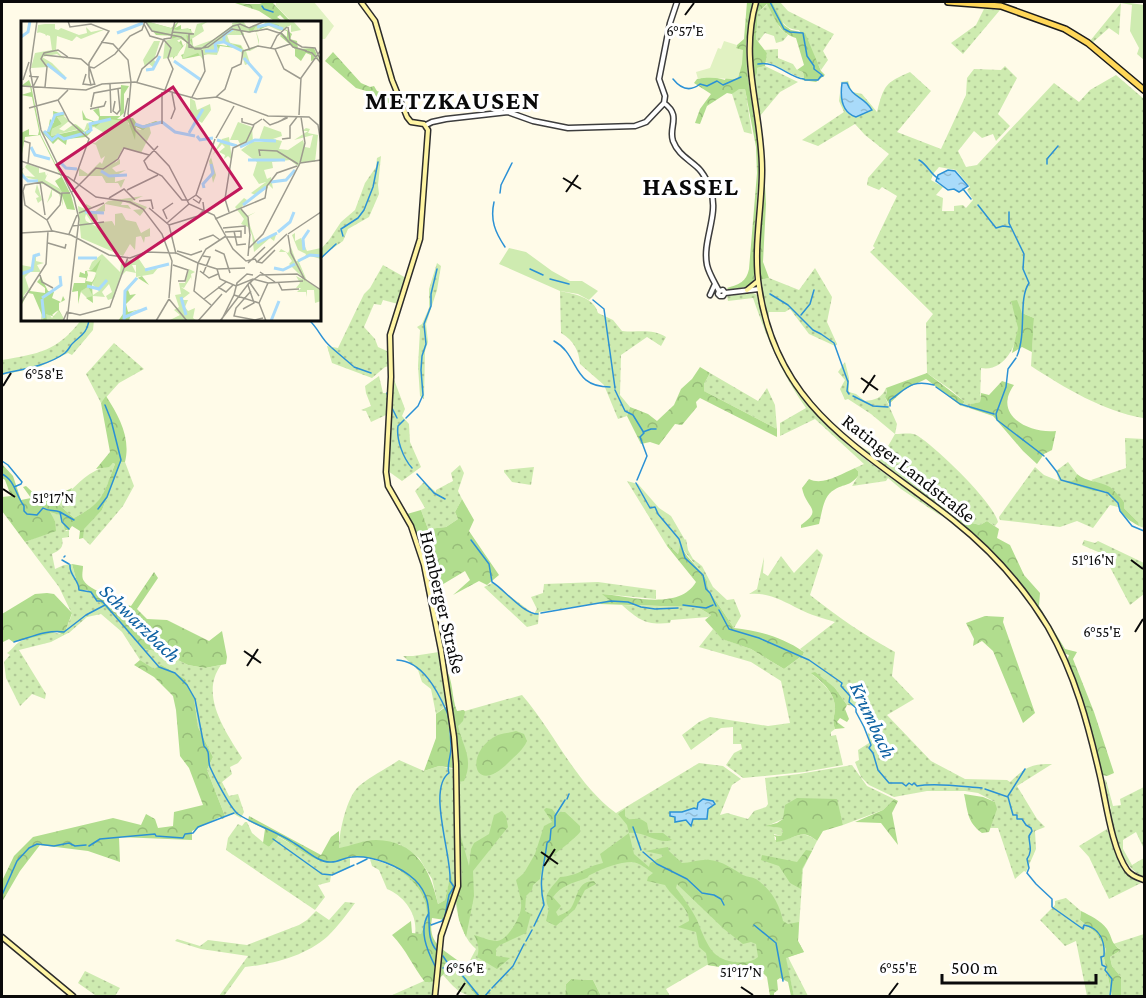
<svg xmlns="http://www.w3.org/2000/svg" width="1146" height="998" font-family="'Crimson Pro',serif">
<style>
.grass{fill:url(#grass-dots);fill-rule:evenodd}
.forest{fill:url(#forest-crowns);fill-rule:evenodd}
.park{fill:#ceebb0}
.pitch{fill:#e1f2c2}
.water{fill:url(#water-ripples);stroke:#2b91d5;stroke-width:1.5}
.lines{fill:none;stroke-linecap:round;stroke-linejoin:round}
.stream{stroke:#2b91d5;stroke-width:1.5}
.tertiary-casing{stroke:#3d3d3d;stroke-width:7}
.secondary-casing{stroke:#2c2c2c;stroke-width:7}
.primary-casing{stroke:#1b1b1b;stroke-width:8}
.tertiary{stroke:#fff;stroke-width:4}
.secondary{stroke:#fff5a3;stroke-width:4}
.primary{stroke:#ffd758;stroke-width:5}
.ticks{fill:none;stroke:#0a0a0a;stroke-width:2}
.labels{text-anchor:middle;stroke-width:6;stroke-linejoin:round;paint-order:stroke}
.street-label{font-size:20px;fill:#0a0a0a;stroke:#fff}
.water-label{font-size:21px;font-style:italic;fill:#0e61a2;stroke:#fff}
.district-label{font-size:26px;font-weight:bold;letter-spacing:1.5px;fill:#0a0a0a;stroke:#fff}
.inset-river{fill:none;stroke:#a9dbfa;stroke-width:3}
.inset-road{fill:none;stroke:#9d9b8f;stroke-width:1.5}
.view{fill:#c2185b;fill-opacity:0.15;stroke:#c2185b;stroke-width:3}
.inset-edge{fill:none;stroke:#0a0a0a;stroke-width:3}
.ticks-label{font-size:15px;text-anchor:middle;fill:#0a0a0a;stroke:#fff;stroke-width:6;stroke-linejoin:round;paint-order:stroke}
</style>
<defs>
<pattern id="grass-dots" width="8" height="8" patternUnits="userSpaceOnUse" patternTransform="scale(1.5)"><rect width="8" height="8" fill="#ceebb0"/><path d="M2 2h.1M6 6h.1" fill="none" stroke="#b0c896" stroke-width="1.8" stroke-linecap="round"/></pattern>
<pattern id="forest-crowns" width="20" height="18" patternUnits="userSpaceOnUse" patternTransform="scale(1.5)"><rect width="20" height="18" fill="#b1dd8e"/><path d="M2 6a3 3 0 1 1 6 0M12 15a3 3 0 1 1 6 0" fill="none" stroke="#97bc79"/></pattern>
<pattern id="water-ripples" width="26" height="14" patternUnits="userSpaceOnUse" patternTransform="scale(1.5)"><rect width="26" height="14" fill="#a9dbfa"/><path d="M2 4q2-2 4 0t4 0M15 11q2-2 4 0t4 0" fill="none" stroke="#90bbd5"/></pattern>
</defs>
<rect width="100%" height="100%" fill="#fffbe8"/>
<path class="grass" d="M 772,2 L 780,2 L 788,11 L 834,34 L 823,51 L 828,60 L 821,70 L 799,30 C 782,30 779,15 772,2 Z
M 1121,3 L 1119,35 L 1109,28 L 1092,43 L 1090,41 Z
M 768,4 L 780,28 L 788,35 L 783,41 L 776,43 L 774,36 L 765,33 L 758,42 L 756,39 L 758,12 Z
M 984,9 L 1000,10 L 963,54 L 951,43 L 976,25 Z
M 778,49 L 778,58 L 793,64 L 797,70 L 803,72 L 804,78 C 793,77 779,65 765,62 L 767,53 L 764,50 Z
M 765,66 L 798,82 L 780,92 L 760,116 L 754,77 L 757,68 Z
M 1005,66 L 1017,78 L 998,114 L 1010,126 L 996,141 L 993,134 L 982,138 L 974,131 L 958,151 L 966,167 L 977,165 L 1054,83 L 1079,102 L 1090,90 L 1116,75 L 1144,99 L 1143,418 C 1103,411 1065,388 1031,366 L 1034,318 L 1022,313 L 1011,302 C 1014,310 1019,320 1018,329 C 1016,348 1003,372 981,368 L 980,402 L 972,404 L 968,408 L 962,406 L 965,402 L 951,390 L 927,373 L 926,323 L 933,314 L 870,252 L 875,248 L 873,246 L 897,196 L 882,187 L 879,190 L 867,185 L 868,178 L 889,154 L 865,135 L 855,124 L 818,146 L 802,140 L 844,112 L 839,101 L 840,93 C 844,118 852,119 872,110 C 864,97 852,97 847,83 L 840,82 L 848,81 L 852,92 L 862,94 L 877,112 C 884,85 885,83 910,72 L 931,91 L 897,132 L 941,149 L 966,95 L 967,78 L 974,69 L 1001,70 ZM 939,167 L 956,170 L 970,187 L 967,190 L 973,200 L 966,208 L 963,205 L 954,206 L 954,211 L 942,211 L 943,198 L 936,195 L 943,187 L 931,180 L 933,174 Z
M 738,88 L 745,88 L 752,134 L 744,132 L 732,94 Z
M 381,156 L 378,185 L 379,194 L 369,217 L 348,229 L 343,241 L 326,253 L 320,261 L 320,250 L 329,240 L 341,222 L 355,210 L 365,183 L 376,167 L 377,158 Z
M 437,263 L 441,266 L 437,290 L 426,324 L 428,342 L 425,351 L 424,399 L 420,396 L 418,366 L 420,330 L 417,327 L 422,324 L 429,308 L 429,289 Z
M 383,265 L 406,278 L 398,304 L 383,300 L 381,305 L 374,304 L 364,327 L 375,339 L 378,347 L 389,352 L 388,359 L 390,366 L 385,367 L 372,378 L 332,363 L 327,346 L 338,348 L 364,294 L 370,288 Z
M 815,268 L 832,297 L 827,322 L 837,344 L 835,346 L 809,334 L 790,309 L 785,312 L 769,312 L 769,323 L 760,280 L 769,278 L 799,290 Z
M 560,291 C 574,294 594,297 598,313 L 613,320 L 622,331 C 639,333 651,328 666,337 L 661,346 L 647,337 L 621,355 L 620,395 L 630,407 L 627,416 L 618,419 L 604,385 L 580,364 C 579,350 573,340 561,333 Z
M 753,293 L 757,295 C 775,376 814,422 880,470 C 895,481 931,503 941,516 L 901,489 L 888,478 L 886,481 L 852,486 L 858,476 L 858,471 L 855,468 L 864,464 L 815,419 L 780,436 L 780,423 L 806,408 C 780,371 768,341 753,298 L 728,301 L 727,296 Z
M 81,320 L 94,320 L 93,330 L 72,355 L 68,353 L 39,367 L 2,375 L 2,360 C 38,354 58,351 81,320 Z
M 114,343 L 144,369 L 119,383 L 101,403 L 86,374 Z
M 845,362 L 849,378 L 849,392 L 856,394 L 865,401 C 875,400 882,398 886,388 L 887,394 L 885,397 L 897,424 L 895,434 C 902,434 913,432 918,436 C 937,448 993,502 998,522 L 995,526 L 987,521 L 980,525 L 964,521 L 963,526 L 853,444 L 828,420 L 856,444 L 874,454 L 887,448 L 895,434 L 871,414 L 848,399 L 845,400 L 840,389 L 845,380 L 838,372 Z
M 710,373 L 758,401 L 767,388 L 775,405 L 777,429 L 704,391 L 704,384 Z
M 392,374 L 405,409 L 402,416 L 409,424 L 410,442 L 421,467 L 402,481 L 388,471 Z
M 379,376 L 383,393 L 390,393 L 388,414 L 371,422 L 366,411 L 361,410 L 371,406 L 366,393 L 365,386 Z
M 1125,438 L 1144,439 L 1144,528 L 1139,526 L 1137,521 L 1124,508 L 1124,502 L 1091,480 L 1126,468 Z
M 121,462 L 125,462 L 134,486 L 123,506 L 90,545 L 83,538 L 83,529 L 102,510 Z
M 1068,462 L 1077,474 L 1074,480 L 1066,482 L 1093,491 L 1105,491 L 1112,499 L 1117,501 L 1118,507 L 1110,505 L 1093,528 L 1077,521 L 1060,527 L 1000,520 L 999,517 L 1035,467 L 1044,475 L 1059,481 L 1056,471 Z
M 113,463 L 115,464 C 103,495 105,502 74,518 L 56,502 C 71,493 79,479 95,471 C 101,467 107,468 113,463 Z
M 460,465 L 464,473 L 458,491 L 462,499 L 455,512 L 458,519 L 446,527 L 428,529 L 421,510 L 425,508 L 415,491 L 424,482 L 436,492 L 436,490 L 453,481 L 451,473 Z
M 534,467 L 531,485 L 512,482 L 504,472 L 504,470 Z
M 627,481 L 638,484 L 659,508 L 671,516 L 685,540 L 686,539 L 688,550 L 693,559 L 702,566 L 713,587 L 727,600 L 734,599 L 741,616 L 734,628 L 708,589 L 707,581 L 703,574 L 680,546 L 678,554 L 669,545 L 667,546 Z
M 52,511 L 61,515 L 66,531 L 69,530 L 69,537 L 62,538 C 64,548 60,550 52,554 L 55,569 L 64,565 L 72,564 L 79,590 L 88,591 L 121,623 L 143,649 L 161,652 L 188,665 L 205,668 L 221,665 C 199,695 226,732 242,758 L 238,763 L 230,767 L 232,774 L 222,782 L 229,796 L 238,794 L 244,812 L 241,818 L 234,814 L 225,816 L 207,770 L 213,757 L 198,727 L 194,698 L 140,660 L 122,632 L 101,614 L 87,617 L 70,632 L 51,642 L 19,650 L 46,694 L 45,699 L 32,694 L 20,706 L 6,678 L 4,662 L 10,655 L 7,653 C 13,649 16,643 21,641 C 33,635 52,630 64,635 L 72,614 L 59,587 L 25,542 L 50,532 L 55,521 L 49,513 Z
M 1084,540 L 1095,543 L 1098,541 L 1144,563 L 1144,594 L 1130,605 L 1103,554 L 1082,545 Z
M 817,549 L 823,555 L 810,595 C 838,617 864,635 895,652 L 892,676 L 914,699 L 887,715 L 931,761 L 965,779 L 1007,780 L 1010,782 C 1026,767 1030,764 1052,764 L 1017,786 L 1037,819 L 1045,827 L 1035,831 L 1036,849 L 1026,872 L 1024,871 L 1015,879 L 998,828 L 990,828 L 996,810 L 995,802 L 978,793 L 965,791 L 927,791 L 894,797 L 869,785 L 861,777 L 855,762 L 859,760 L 858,750 L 869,743 L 867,726 L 857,706 L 847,705 L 835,688 L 812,674 C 823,683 836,694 835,710 C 834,718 832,721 835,729 L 831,732 L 831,736 L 836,735 L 843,765 L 804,772 L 743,778 L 726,765 L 734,753 L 742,749 L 741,744 L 733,744 L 733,727 L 721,728 L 691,750 L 682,735 L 699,722 L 710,717 L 768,726 L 790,723 L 781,681 L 751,662 L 699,647 L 713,629 L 723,639 L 751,649 L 784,669 L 803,655 L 804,652 L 800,649 L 835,622 C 823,618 810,615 799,609 C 783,601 768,592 749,594 L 757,589 L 764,557 L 763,573 L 768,576 L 781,556 L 794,573 Z
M 598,582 L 656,590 L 656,599 L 603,594 L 609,600 L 608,602 L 539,612 L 538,624 L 527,627 L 484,587 L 492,583 L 534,614 L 537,609 L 531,597 L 543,593 L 544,584 Z
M 622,605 L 692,607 L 701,609 L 711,615 L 708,617 L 671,620 L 670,623 C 646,625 640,621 622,605 Z
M 439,652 L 448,704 L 436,714 L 431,689 L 422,682 L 418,670 L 403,656 L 413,656 Z
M 522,695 C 555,733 575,783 616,813 L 699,763 L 723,766 L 741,779 L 732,785 L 720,815 L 727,813 L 748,819 L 754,811 L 766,807 L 768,804 L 765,778 L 799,774 L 852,765 L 867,786 L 894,799 L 883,810 L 843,825 L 839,811 L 783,819 L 767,826 L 781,828 L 783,831 L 781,836 L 774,834 L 775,840 C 795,841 800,827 817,841 L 803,869 L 798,941 L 804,952 L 788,957 L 808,996 L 794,996 L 786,961 L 764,974 L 707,965 L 666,989 L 670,996 L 601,996 L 593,980 L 571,979 L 566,984 L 565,996 L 482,996 L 479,995 L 455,966 L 467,966 L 476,949 C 456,932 456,898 451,875 L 445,900 L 438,904 L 432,879 L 419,858 L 399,844 L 339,848 C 339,832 347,796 359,786 C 371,776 386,769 399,760 L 424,771 L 439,766 L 458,770 L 457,735 L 454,714 Z
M 1106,780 L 1113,806 L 1121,805 L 1120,799 L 1144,787 L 1144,849 L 1136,832 L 1123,840 L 1123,849 L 1132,865 L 1144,858 L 1144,877 C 1120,867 1115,835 1109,811 L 1111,809 L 1103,781 Z
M 245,822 L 247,822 L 252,833 L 269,847 L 277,836 L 321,861 L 350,858 L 350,866 L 344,870 L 331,875 L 330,882 L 318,885 L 325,897 L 315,910 L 226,850 L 228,838 L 238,824 L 242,826 Z
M 1107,829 C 1115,850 1118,874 1141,883 L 1109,899 L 1089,857 L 1079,846 Z
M 370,859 C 395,864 432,885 427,916 C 426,922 423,928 421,934 L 415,934 C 418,914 404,896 387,889 L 379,870 L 372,866 Z
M 1066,898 L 1081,911 L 1080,920 L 1096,933 L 1106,949 L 1104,958 L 1112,996 L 1087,996 L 1076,941 L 1065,946 L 1040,920 L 1055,905 L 1055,901 Z
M 345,902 L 355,903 C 347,914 338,926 328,936 C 306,956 273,964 245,967 L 224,996 L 219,996 L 248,956 L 201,949 L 175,941 L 177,939 L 200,946 L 208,940 L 247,945 L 299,925 L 307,920 L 316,911 L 329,920 Z
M 1144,934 L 1144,996 L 1121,996 L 1121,977 L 1112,966 L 1110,957 L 1121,950 L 1113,944 Z
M 453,966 L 476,996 C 460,996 453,986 443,975 Z
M 85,971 L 120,988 L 115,996 L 95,996 L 95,995 L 78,983 Z
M 424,981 L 435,982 L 432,996 L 390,996 Z"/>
<path class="forest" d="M 232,2 L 247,4 L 262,4 L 257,2 L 273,3 L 291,22 L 287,22 L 280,15 L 277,17 L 284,22 L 276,22 L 259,11 Z
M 747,2 L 753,2 L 746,43 L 747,70 L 758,145 L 759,170 L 754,242 L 754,280 L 750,286 L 729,290 L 727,288 C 740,284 746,282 749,269 L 757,173 L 756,147 L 745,89 L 739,89 L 732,94 L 727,93 L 707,106 L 700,124 L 695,123 L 700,109 L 711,94 L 694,83 L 697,79 L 710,76 L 725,80 L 737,45 L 744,39 Z
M 758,2 L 772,2 L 784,25 L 791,30 L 805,33 L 821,71 L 825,75 L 816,82 L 802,80 L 804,78 L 803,72 L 797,70 L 804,65 L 796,38 C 779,33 775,18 767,4 L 758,12 L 756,39 L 767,53 L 765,66 L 757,68 L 757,73 L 755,77 L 763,146 L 766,204 L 763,262 L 769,278 L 760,280 C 757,247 764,213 762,180 C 759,120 743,60 758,2 Z
M 333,52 L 361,83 L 370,87 L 374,86 L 377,91 L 396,98 L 397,104 L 381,102 L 373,93 L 356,88 L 325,61 Z
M 1017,300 L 1022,313 L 1034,318 L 1032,352 L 1022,347 L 1012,353 L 1018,328 L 1011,301 Z
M 700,367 L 710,373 L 704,384 L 704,391 L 777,429 L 777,437 L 700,398 L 696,402 L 697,407 L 682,425 L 675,424 L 659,445 L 650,442 L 641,444 L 627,416 L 630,407 L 648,414 L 657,421 L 674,405 L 681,389 L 692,379 Z
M 927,373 L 965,402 L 961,406 L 926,379 L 905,389 L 889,404 L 885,397 L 887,393 L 886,388 Z
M 1002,381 L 1014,385 C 992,415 1029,434 1056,431 L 1052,450 L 1044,454 L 1037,464 L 1023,451 L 993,416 L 969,408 L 971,404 L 980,402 L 981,393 L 989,395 Z
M 106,396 C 119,416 131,438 125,462 L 121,462 L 102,510 L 84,529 L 83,538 L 79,539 L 80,531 L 72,526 L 69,530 L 65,530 L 61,515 L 50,512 L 55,521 L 56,531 L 25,542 L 2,511 L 2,497 L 11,496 L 5,480 L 2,478 L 2,464 L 13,476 L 21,500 L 31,498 L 23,487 L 26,486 L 41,500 L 46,500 L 72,488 L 70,493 L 57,503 L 74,518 C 104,502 103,495 115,464 L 113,463 L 109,467 L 96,469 L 110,452 L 101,403 Z
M 855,468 L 858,471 L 858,476 C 849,487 845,483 834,490 C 823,496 822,513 819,524 L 801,528 L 801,525 C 824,509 806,509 802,488 L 809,479 C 823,486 841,474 855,468 Z
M 1077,474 C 1086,482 1099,481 1110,487 C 1115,491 1120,497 1124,502 L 1124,508 L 1138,522 L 1139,526 C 1128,520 1119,514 1117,501 L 1112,499 L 1105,491 L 1093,491 L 1065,482 L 1074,480 Z
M 462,499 L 474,520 L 469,531 L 499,575 L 487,585 L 479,581 L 453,595 L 470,580 L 465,571 L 440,586 L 432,544 L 421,547 L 407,514 L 421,510 L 428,529 L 446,527 L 458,519 L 455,512 Z
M 964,521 L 980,525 L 987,521 L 999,529 L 997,538 L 1010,545 L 1024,575 L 1040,593 L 1039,606 L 1065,649 L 1077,652 L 1073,659 L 1094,712 L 1114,773 L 1107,776 L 1102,775 L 1091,727 L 1079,688 L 1067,661 L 1069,655 L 1063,653 C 1041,603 1005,560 963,526 Z
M 668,544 L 678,554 L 680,545 L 687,556 L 703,574 L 707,581 L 708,589 L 734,628 C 760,631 782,637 804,652 L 803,655 L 784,669 L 751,649 L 722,639 L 705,620 L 711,615 L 701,609 L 692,607 L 599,604 L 609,600 L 602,594 C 630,596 679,611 696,582 L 667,546 Z
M 72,564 L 83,566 C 83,571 81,577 84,581 C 88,589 121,602 131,606 L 154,572 L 158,578 L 137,609 L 147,619 L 167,620 L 209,641 L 222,631 L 227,657 L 226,664 L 205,668 L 188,665 L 161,652 L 143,649 L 121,623 L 87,590 L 79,590 Z
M 47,593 L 54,594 L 72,613 L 64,635 L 57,632 L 13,642 L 9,639 L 3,642 L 2,646 L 2,614 L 35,594 Z
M 985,616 L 1004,617 L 1003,622 L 1035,713 L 1023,723 L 993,651 L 982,641 L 973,646 L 974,639 L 966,623 Z
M 140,660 L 154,669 L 161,665 L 185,679 L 194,698 L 198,727 L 213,757 L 207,770 L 225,816 L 223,819 L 220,817 L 192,831 L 192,840 L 119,837 L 120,862 L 88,851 L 40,845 L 20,871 L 2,902 L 2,881 L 14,856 L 33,837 L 113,818 L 141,825 L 146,814 L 155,819 L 158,828 L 173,826 L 174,812 L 203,805 L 189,768 L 180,756 L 176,710 L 173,696 L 154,677 L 134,665 Z
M 445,668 C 454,680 451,697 457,711 L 464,710 L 465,712 L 463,721 L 458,726 C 463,747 474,759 464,781 L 458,782 L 457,735 Z
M 815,672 L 835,688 L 847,705 L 845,709 L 849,719 L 847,722 L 840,718 L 837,722 L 845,728 L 835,729 C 832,721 834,718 835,710 C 836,694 823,682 811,673 Z
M 447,706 L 453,768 L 439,766 L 424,771 L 436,738 L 436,714 Z
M 516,731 L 524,734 L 527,741 C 523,750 516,755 509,762 C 473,799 463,751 498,735 C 503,733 510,733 516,731 Z
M 964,794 L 983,797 L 995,802 L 997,809 L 989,832 L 982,833 C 967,822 968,812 964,794 Z
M 797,798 L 837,799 L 843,825 L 823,831 L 817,841 C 801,827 795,840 776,842 L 776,837 L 773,835 L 781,836 L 783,831 L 781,828 L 765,826 L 777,823 L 783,819 L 785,805 Z
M 894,799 L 898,801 L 892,813 L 898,845 L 881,823 L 855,822 L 883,810 Z
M 546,808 L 552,809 L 557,815 L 560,812 L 565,812 L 580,826 L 580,832 C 577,837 548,860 543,862 L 540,879 L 533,885 L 532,890 L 526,896 L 525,911 L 531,914 L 526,933 L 500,945 L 496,949 L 496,956 L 510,958 L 497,969 L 477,957 C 480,949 478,943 474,935 C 481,937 490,941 497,941 C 508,940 520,918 521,908 C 522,900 518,888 516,880 L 524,873 L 535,854 L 544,826 L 552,822 L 544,810 Z
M 625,809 L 625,816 L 628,819 C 637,820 637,816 647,823 L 649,833 L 663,833 L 672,840 C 659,845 644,831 629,833 L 634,854 L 649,867 L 650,863 L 662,857 L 663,855 L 645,851 L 668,847 L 669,851 L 682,863 C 691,863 700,859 710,860 C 722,861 733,869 743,875 C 747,877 752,877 756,879 C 771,889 780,905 783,921 L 788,924 L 799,922 L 798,941 L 804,952 L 786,958 L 794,996 L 791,996 L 788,982 L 780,978 L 777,980 L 778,990 L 774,993 L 774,996 L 770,996 L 767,977 L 764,974 L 708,965 L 706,953 L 699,947 L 696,932 L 678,927 L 689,921 C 690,908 671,896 665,885 L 647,881 L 648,877 L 653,873 C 647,869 640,863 632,862 C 619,862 604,868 592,874 C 585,877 592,876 584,879 C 572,883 561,886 553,897 L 561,906 L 556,912 L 558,916 C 562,914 568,912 571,908 C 578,897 577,881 594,881 L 596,884 L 585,890 L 575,909 L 556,926 L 546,921 L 549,908 C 541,894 553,887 560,877 C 579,876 587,866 603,863 L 600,854 L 629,833 L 627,825 L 618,814 ZM 677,884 L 724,929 L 743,944 L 751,942 L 756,944 L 758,957 C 748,966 723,963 714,953 C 707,946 701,930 697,920 C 691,908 684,899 676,888 Z
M 502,811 L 506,816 L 508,827 L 473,871 L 474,896 L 466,937 L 459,920 L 456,899 C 469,878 456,852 459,829 L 469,866 L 471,849 L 474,843 L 489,834 L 494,815 Z
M 249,816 L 321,855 L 331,837 L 339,831 L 339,848 C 351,846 364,840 376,840 C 416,841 430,869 438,904 L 445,900 L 451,873 L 455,893 L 445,920 L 432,918 C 427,945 444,949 462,964 L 462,966 L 456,967 L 479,995 L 482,996 L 476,996 L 453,966 L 435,982 L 425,982 C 413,967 406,949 392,935 L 411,921 L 412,933 L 421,934 C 423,927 428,919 427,912 C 426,881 386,856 357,857 C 345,857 334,866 321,861 C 306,856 292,843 278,836 L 269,847 L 263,843 L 265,829 L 248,821 Z
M 806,850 L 812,851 L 802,869 L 801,889 L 790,883 L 779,866 L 761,860 L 762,855 L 797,862 Z
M 1081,911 C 1091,916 1100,920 1107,929 C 1113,938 1110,943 1121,950 L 1110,957 L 1112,966 L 1121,977 L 1121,996 L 1112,996 L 1104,958 L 1106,949 L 1096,933 L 1080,920 Z
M 571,979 L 593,980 L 601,996 L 565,996 L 566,984 Z"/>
<path class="park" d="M 1123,2 L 1144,5 L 1144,60 L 1137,54 L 1139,48 L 1130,31 L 1132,5 L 1121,3 Z
M 509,248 L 526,252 L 552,271 L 570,281 L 582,281 L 598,291 L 589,300 L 578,294 L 560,291 L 499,264 Z"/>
<path class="pitch" d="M 276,2 L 314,2 L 334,26 L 325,39 L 320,39 L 320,22 L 292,22 L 276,6 Z
M 724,41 L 737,45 L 736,48 L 743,50 L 742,64 L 738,79 C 724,80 712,76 698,79 L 696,72 L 710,68 L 718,48 L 721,49 Z"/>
<path class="water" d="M 842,83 L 847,83 C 852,98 864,96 872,110 L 856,117 C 841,112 840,97 842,83 Z
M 948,170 L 955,171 L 968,186 L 959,192 L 954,189 L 948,190 L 936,181 L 938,175 Z
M 703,799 L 713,801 L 715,804 L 708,809 L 707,819 L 693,819 L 691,826 L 686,820 L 675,822 L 675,817 L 670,816 L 670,812 L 682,812 L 694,808 L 697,809 L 698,803 Z"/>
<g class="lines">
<path class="stream" d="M 770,2 L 784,29 L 790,32 L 803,33 L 807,56 L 814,66 L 814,69 L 822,75
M 262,6 L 264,9 L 273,12
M 758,64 C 776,60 789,78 804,79 L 805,80 L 818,80 L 821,76 L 823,76
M 673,79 C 681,89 690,92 700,84 L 707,86 L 717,81 L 723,85 L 741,77
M 919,160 C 928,165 930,174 939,179
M 1047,164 L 1047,159 L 1058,146
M 963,189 L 971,199
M 500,193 L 501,185 L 512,163
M 494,202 C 490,220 495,232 505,247
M 978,205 L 996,228 L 1003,226 L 1010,227
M 1009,212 L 1009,223 L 1024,254 L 1023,269 L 1029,283 C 1018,299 1027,332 1017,356
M 343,236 L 341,229 L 358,218 L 364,210 L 373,187 L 378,162
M 320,259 L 336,244
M 530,269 L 543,275
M 550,279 L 569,284
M 770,294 L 788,305 L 813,330 L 821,334 L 834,343 L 848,382 L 847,391 L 849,394
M 593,300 L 604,309 L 615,388
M 801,315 L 810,304 L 814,290
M 309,320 C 319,329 321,339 331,347
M 554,341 C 580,355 571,387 610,387
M 332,348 L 353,366
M 1016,358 L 1008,369 L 1006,387 L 996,414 L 997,420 L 1044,456
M 354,367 L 371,373
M 2,374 C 23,369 47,366 65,353 C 69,350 70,345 74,342 C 83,334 87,332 89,320
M 936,387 L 960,404 L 994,414
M 615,390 L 625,411 L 633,415 L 644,433 L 640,437 L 647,456 L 637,480
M 387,393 L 389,400
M 853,396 L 873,406 L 888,407
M 392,401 L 392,408 L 397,418
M 890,406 L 890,400 C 907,388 912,379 934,385
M 406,418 L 418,406 L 423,395 L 421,370 L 422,356 L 426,344 L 424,324 L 431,306 L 431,294 L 437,269
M 404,420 L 398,426 C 396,439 403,458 412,468
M 643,432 L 651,429 L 656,429
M 1046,458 L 1057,472 L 1061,480 L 1108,493 L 1118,503 L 1120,511 L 1132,526 L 1144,531
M 2,461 L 8,465 L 22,482 L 21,484 L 14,487
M 2,474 C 15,480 16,496 24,506 L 24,511 L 27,514 L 37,515 L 43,508 C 49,512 54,509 60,512 L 62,522 L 69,529
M 417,474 L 434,493 L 445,499
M 636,483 L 650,508 L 655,507 L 658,514 L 679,539 L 685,558 L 703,575 L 706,589 L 710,593 L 716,606
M 98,509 L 107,497 L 121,460 L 111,420 L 105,405
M 60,512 L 74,520
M 471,540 L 489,564 L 492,582 C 504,589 523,614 538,614
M 64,557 L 65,556
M 62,560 L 69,564
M 70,565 C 69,576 79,579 79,590 L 91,592 L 97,601 L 102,601 L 159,667 L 175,673 L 187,685 L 195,699 L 204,746 C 211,752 207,758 210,767 C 214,776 230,808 238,814 C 254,825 276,831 294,843 C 305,849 317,862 330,862 C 337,863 345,857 352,857 C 372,855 400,866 415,880 C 440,905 420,932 437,951
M 683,605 L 706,608 L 713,605
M 719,610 L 729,629 L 759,638 L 809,660 L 842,683 L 841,686 L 850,696 L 849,702 L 856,708 L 856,712 L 864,727 L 871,745 L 869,748 L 873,753 L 878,770 L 889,783 L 902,783 L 906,786 L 909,783 L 912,785 L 914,783 L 917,786 C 936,782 966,787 982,788
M 541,613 L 611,601 L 628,602 L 641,607 L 655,609 L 678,608
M 14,642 C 29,638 48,629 64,632 L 86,615 L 105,605
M 397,660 C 423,661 438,692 447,712 C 451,722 450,735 451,745 C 452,754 446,766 449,773 C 427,788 452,856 450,881 L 454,887 L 449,895 L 445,916
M 985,789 L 1008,797 L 1013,815 L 1017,815 L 1017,819 L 1022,819 L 1026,825 L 1031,828 L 1032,831 L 1029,836 C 1029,844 1033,851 1027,859 L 1029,868 L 1027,873 L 1036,884 L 1052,899 L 1052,907 L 1083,929 L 1084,925 C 1100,928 1105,941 1104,956 L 1101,957 L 1102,965 L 1106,967 L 1105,970 L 1112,979 L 1110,996
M 1008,796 L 1025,769
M 567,799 L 569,794
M 633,827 L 641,850
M 273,839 L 322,874 L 332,875 L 354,865
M 89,846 L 100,839 L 155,834 L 156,836 L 183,838 L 185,834 L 193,833 L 198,827 L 234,813
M 643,852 L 657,864 L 687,879 L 702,893 L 714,895 L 721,899 L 724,905
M 357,864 L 367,859
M 2,895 L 17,861 L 29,848 L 37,844 L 54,846 L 69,843 L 75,846 L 86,845
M 429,913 C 418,930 427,950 435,966
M 431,925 L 442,921 L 444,918
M 754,925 L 776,943 L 783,981
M 534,926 L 544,905 C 538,880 544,868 547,843 L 550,840 L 551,829 L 555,826 L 555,816 L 565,800
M 526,941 L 532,930
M 443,956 L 447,962 L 454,965 L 479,996
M 443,968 L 453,967
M 492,988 L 513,966 L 524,944
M 485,996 L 490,990"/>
<g class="tertiary-casing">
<path id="tertiary" d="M 664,103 C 682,116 668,127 673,141 C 678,154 687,158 697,167 C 703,172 709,184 711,191 C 719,215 702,241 707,265 C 709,274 715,283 719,291
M 664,103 L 665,96 L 659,79 L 670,23 L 677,2
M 426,125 L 432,122 L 446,119 L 508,112 L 533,121 L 568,128 L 635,126 L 646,122 L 664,103
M 719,291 L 723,290 L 725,293 L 759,289
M 719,291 L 718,294 L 720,296 L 723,296 L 725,293
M 710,295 L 715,284"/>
</g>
<g class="secondary-casing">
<path id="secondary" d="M 361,2 L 375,21 L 392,80 L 407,117 L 411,122 L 424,124 L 428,130 L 420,239 L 390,335 L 391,377 L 386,472 L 388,486 L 411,526 L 424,565 L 441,650 L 454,737 L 456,764 L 458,886 L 441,936 L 435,996
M 756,2 C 739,62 762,110 762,170 C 762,209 753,248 759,287 C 777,412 865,450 953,520 C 991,550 1023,586 1048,627 C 1075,674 1088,724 1100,776 C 1106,802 1112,849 1127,870 C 1131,876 1138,878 1144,880
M 747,290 L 758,281
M 2,937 L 73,996"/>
</g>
<g class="primary-casing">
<path id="primary" d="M 948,2 L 1001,6 L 1065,29 L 1088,43 L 1144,90"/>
</g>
<use href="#tertiary" class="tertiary"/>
<use href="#secondary" class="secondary"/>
<use href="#primary" class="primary"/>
</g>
<path class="ticks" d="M 685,15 L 694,3M 563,178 L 581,189M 566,192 L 578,175M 861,378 L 878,390M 3,386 L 11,373M 863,393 L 875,375M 3,489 L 15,497M 1131,560 L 1143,569M 1135,632 L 1143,619M 244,651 L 261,663M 247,666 L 258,649M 541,852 L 558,864M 544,866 L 555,849M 741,987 L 753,995M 457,995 L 465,983M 889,995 L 898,983"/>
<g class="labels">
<g class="street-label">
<text transform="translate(909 468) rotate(38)" y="7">Ratinger Landstraße</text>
<text transform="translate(443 602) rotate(77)" y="7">Homberger Straße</text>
</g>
<g class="water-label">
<text transform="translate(140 623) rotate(44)" y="7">Schwarzbach</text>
<text transform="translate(873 720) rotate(65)" y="7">Krumbach</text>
</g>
<g class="district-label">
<text x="453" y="109">METZKAUSEN</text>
<text x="691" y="195">HASSEL</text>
</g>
</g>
<g transform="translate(21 21)">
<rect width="300" height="300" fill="#fffbe8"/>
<path d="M 244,0 L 272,0 L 280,9 L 270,11 L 270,4 L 259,10 L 248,5 L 238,7 L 237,10 L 245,7 L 248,7 L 235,11 L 236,13 L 238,19 L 238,25 L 229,30 L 223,30 L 203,21 L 194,21 L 193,31 L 184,29 L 189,28 L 185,25 L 172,26 L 218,9 L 223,12 L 223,14 L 206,14 L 209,22 L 220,24 L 223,29 L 238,24 L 235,11 L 229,9 L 232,4 L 243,5 ZM 65,6 L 70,11 L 85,8 L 60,18 L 55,15 L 51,20 L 36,15 L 35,29 L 44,39 L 36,33 L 21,36 L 31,42 L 44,55 L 44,57 L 27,46 L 10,47 L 14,32 L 31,29 L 29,15 L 18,11 L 18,7 L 35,11 L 40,7 L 58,14 L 66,12 ZM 169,77 L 174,80 L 176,89 L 189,83 L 190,89 L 181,102 L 169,95 ZM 41,93 L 48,100 L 38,108 L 43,110 L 53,103 L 54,103 L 56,104 L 61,108 L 63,110 L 66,102 L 75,106 L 84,98 L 109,99 L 107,103 L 119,109 L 128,104 L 130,112 L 120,132 L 102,127 L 94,142 L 99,138 L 99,143 L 91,147 L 95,151 L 105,149 L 94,155 L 94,161 L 104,158 L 100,167 L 97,162 L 85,162 L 81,155 L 58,155 L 58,147 L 67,153 L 79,141 L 81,143 L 84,135 L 80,138 L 75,124 L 67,120 L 74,122 L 85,113 L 73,106 L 62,110 L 54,103 L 58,108 L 30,115 L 31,108 L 41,103 L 36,96 ZM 217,101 L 231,106 L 232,121 L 245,121 L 238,119 L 243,105 L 260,111 L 261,115 L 252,118 L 261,120 L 258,128 L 267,129 L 282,119 L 284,126 L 289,127 L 292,114 L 273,119 L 287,110 L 281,110 L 285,107 L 289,108 L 287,112 L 297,114 L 294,141 L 280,141 L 278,146 L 269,139 L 251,141 L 252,147 L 243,149 L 246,158 L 250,156 L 252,168 L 247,163 L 247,167 L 234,174 L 230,172 L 245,161 L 238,163 L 232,154 L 236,141 L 220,129 L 231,121 L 219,123 L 217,119 L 209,119 ZM 208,116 L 211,139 L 207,135 L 203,138 L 204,134 L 198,131 L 204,126 L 201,123 L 190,136 L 195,154 L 192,162 L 188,140 L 201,118 ZM 6,143 L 18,147 L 18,152 L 24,151 L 25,155 L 27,152 L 24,159 L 41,169 L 42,185 L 38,173 L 31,169 L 31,175 L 26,182 L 31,167 L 25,163 L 16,163 L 21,179 L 17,182 L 15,177 L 18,176 L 14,171 L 13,175 L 17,159 L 7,157 L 0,152 L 0,148 L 3,147 L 1,150 L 4,155 L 14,156 L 4,146 ZM 122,175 L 111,180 L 126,186 L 119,195 L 112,189 L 121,188 L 102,180 L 100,184 L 107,184 L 110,188 L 84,183 L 84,190 L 76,193 L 77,199 L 71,202 L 65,193 L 64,197 L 65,200 L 78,207 L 76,203 L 81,201 L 91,200 L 94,205 L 94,193 L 101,192 L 105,199 L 115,201 L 120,212 L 129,207 L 129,215 L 125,215 L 130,216 L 124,216 L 123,222 L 120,215 L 115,216 L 114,229 L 109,223 L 102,235 L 60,217 L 57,185 L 64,188 L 65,183 L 71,186 L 64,189 L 72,192 L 87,180 ZM 223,177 L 226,179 L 220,187 L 226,195 L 235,191 L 226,196 L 235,222 L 256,211 L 253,220 L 249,217 L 233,231 L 231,214 L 227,206 L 220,203 L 223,198 L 214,186 ZM 274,212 L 274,220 L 280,217 L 286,230 L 300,227 L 300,238 L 289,235 L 278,241 L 286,260 L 300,269 L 300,280 L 294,282 L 293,269 L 286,269 L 286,276 L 285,271 L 276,271 L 280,267 L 275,267 L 279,262 L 275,255 L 281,258 L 280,255 L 268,243 L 271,240 L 265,231 L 258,231 L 260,228 L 267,232 L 270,226 L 275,240 L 283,239 L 285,233 L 277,229 L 271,214 ZM 15,232 L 15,240 L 23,242 L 16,244 L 20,251 L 9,251 L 4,256 L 8,268 L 0,278 L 0,244 L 11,246 ZM 81,233 L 99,251 L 100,243 L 107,243 L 105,239 L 111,240 L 116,235 L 126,250 L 137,247 L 132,253 L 115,256 L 115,244 L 111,244 L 115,252 L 105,250 L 100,255 L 93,277 L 87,279 L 85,275 L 91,271 L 88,263 L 81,271 L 84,276 L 72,275 L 68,279 L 59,270 L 67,266 L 72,274 L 78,270 L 71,263 L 75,252 L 68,248 L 71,241 ZM 168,248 L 174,251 L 170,253 L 171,260 L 170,256 L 163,267 L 160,266 L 169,272 L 160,279 L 167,279 L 164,286 L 167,290 L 174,287 L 172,297 L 176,300 L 147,300 L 159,294 L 153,289 L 158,286 L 154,274 L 160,273 L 158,262 L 164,262 ZM 28,274 L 43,298 L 42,300 L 20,300 L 21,283 L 31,297 L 37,290 L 29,292 L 24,286 L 23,277 Z" fill="#ceebb0"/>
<path d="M 124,0 L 150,7 L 158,0 L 154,7 L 160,4 L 160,8 L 170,8 L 172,26 L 183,26 L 217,0 L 227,8 L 236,4 L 243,6 L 249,2 L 258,4 L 258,6 L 266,9 L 271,13 L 269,18 L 276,20 L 277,28 L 293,27 L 298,39 L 288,29 L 295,38 L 290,40 L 290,34 L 285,32 L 280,40 L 274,35 L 274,28 L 259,15 L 261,12 L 266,16 L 266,10 L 248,4 L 236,10 L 239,8 L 235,5 L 231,11 L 214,10 L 205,14 L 205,20 L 201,16 L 180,28 L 188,31 L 194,23 L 206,25 L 207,22 L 220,25 L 221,28 L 199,25 L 197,31 L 162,38 L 160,34 L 165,32 L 166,12 L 165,21 L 160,18 L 156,19 L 157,23 L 160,19 L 162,25 L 165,22 L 152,38 L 151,15 L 158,15 L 135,14 ZM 8,59 L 10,64 L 20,114 L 50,174 L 54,189 L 46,188 L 40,172 L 48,172 L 41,171 L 34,160 L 40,156 L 19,114 L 4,116 L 1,133 L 0,112 L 8,108 L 8,114 L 17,114 L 18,110 L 11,76 L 0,74 L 10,71 L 9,65 L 0,65 ZM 100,64 L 108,65 L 103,73 L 103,92 L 96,98 L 112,97 L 118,106 L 135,100 L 139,102 L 130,102 L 122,109 L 115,106 L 114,119 L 107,100 L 84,98 L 75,106 L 69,104 L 71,100 L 62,99 L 61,89 L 65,97 L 77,102 L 78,96 L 72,89 L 78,87 L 79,95 L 99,95 ZM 32,90 L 45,94 L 36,96 L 41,103 L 31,108 L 30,115 L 57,109 L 54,103 L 64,111 L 70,105 L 70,111 L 65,116 L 46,118 L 45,124 L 37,118 L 32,123 L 21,111 L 27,110 L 29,98 L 33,102 ZM 80,238 L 75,251 L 66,250 L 67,254 L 65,260 L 71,261 L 76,254 L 71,263 L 72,282 L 65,277 L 72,275 L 67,266 L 60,270 L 57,283 L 57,270 L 51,271 L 53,262 L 64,262 L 65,257 L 58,256 L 59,251 L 64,253 L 64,250 L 71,249 ZM 121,255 L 128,264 L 117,257 L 107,269 L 109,274 L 115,273 L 105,283 L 107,291 L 120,288 L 111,291 L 108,299 L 97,300 L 102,293 L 104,269 L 114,258 ZM 20,256 L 27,270 L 33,271 L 31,277 L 40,281 L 42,275 L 37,278 L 42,275 L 44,279 L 38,282 L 38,289 L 43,298 L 37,289 L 31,294 L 34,296 L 25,293 L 26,300 L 22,300 L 24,290 L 21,294 L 12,273 L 7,272 L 0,285 L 0,273 L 3,276 L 11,265 L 9,270 L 24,272 L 24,267 L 16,261 Z" fill="#b1dd8e"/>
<path d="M 125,0 L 156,9 L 167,7 L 173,13 L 176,3 L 188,0 L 181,4 L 183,10 L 169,19 L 173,26 L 183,25 L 212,6 L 211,2 L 222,0 L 230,12 L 218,9 L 205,15 L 208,21 L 225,30 L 229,42 L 224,44 L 219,28 L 204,22 L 203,17 L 202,22 L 194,22 L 198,28 L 196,34 L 183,33 L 183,40 L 177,32 L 161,38 L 168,15 L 165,14 L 165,20 L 162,16 L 156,19 L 161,25 L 156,35 L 142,38 L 144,20 L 159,15 L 132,10 ZM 24,3 L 34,3 L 34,8 L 56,15 L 51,20 L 30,11 L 25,15 L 23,10 L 16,12 L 17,4 ZM 133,20 L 139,20 L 133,39 L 136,42 L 133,47 L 127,42 L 124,46 L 122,39 Z" fill="#ceebb0"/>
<path class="inset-river" d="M 236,6 L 248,3 L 262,8M 96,12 L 122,2M 0,16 L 7,11 L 9,0M 203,21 L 221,30M 184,30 L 195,30 L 194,22 L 203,21 L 203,14 L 212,8M 223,37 L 240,56 L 234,72M 153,40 L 180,59M 26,43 L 45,58M 125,49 L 132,48 L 139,35M 114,103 L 122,106 L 141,101 L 154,111 L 174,115M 23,110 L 31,119 L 37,114 L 43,118 L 64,112M 27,111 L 34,94 L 43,92M 65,112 L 70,109 L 69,103 L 90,98M 168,112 L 182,88M 176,115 L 179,119 L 192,117M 196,119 L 216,125M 10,126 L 14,134 L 29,138M 219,126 L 234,119 L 255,120M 227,139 L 264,139M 39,141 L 45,147 L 56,148M 80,150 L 88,155 L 106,154M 0,153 L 7,160 L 17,160M 250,161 L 265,159 L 274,149M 183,167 L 182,163 L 192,152 L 190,143M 222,184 L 245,166M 64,191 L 83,192M 257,211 L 269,201 L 273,191M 236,222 L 256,212M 283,229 L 282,218 L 288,209M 57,237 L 76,237M 277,240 L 289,234 L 300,235M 253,247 L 262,249 L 274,243M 124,249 L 148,243M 0,253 L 11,249 L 13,235 L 19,233M 66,265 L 78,268 L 86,259M 160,276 L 165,294M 21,277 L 40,264 L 39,255M 21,278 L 23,297M 104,296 L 126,287M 103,300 L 104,270 L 116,257M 250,300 L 258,280"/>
<path class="inset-road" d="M 16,0 L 9,49 L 20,109 L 53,177 L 58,198 L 46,300M 47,0 L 49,6 L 70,3 L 88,10 L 68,42 L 68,56 L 70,64 L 73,63M 124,0 L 131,10 L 160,16 L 174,28 L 187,26 L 211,8 L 228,11 L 246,8 L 261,13 L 272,26 L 286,30M 123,3 L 129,15 L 143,19M 217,4 L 229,29M 267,6 L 269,19 L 281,26 L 294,27 L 300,40M 151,11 L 173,13M 168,13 L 168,26 L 180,28 L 212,5 L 219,3 L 228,7 L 244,0M 143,19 L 150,27 L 147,37 L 152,48 L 144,69M 80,21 L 92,23 L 107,39 L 110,61M 250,27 L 256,15 L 266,6M 254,28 L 263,48 L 280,58M 284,30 L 291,32 L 300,42M 23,34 L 60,38 L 68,45 L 74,64M 69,46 L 73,47 L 94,33 L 109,15 L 121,9 L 124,0M 65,53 L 62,63 L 70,64M 8,55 L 17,56 L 12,66M 2,59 L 8,41M 110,61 L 107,93 L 114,109 L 148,145 L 168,183 L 193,194 L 212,228 L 225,240 L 234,238 L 236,241 L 266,213M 116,61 L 121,48 L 136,35 L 143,18 L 150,17 L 154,0M 89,63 L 90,92M 0,65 L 65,69 L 81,63 L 114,61 L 176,78 L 196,76 L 247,95 L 288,96 L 297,104 L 300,123M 24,66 L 26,46 L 20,38 L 23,32 L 37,29 L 47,36M 141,71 L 141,103M 171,76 L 184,50 L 181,29M 195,76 L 204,68 L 211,47 L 220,43 L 222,30 L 237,25 L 254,28 L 269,23M 37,79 L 48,100 L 68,118 L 53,160M 94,80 L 92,90 L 96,93 L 99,89 L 97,68M 70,86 L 73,72 L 100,67M 8,87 L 37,79 L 47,69M 69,88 L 83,85 L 85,80M 278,94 L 280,57 L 300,29M 103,96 L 107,77M 221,97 L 221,101 L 232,104 L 241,98M 150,98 L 154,88 L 151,72M 242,98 L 249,104 L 257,101 L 266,97 L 266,96 L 261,99M 195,117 L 213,85M 261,118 L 269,117 L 269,105 L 276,96M 3,120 L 9,122 L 7,143M 137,125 L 123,140 L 127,148 L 141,155 L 161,179 L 168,179M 239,135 L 238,129 L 256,130 L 277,143M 0,140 L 47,156 L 75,176 L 109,181 L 122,188 L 141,213 L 151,240 L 148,277M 279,142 L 300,139M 19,161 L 24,194M 106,169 L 137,154M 2,170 L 4,164 L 21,161 L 40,173M 2,170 L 4,184 L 26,199M 51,171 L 75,147 L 82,148 L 97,138 L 103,127 L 128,134M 88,177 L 103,168 L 114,179M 172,178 L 178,182 L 180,178 L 175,174M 118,180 L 130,179 L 132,188M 166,180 L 175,174 L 194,118M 128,187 L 148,204 L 155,233M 220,188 L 227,196 L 229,215M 208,191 L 204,178 L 212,127 L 225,121 L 233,104M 58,192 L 83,182M 146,198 L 142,189 L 152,182M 194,198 L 244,177 L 246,165 L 256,152 L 276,145M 146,202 L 168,183M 148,204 L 177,195 L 183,189 L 182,181M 51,205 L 83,201M 202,207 L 224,205 L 224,213M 31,210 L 26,199 L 39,184 L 41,172 L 49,172M 213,210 L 216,224 L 225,223M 204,211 L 220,210 L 220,216 L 206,216M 0,212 L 32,210 L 50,214 L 88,234 L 109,237 L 125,231 L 155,232 L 177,242 L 185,228 L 205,215M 48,213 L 56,194M 267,213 L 300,191M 267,214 L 270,232 L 284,259M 178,219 L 192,214 L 199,219M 27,222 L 44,227 L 45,223M 228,227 L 242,213 L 279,142 L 284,122 L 280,96M 194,229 L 203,233 L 209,252M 156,230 L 170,234 L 181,230M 227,235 L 229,213M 237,241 L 241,242 L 254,229M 227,242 L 244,226M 152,244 L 167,249 L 164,260 L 157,260M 196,248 L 199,258 L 215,265 L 232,258 L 247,262M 179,250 L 188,257 L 197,253M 239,251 L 254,261M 182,253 L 189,236 L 182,235M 19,254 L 21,261 L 32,267M 231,260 L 229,262 L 238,275M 257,261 L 261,269 L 278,268M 197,266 L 205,271 L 212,264M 230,270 L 215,287 L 213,295 L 234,299 L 242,297M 213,274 L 216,262 L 226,253 L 232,254M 148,278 L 166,300M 183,278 L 205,261M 0,282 L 25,243 L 27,210M 238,282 L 245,300M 238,282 L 247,262 L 282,260M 190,284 L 173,270 L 177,242 L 196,248 L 224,247M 222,288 L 233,282 L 227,264M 42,300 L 46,291 L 59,294 L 89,286 L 107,236M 135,300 L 148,278M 177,300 L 201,273M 199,300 L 228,262 L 239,254 L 276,253 L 300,269M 200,300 L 213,274 L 238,282"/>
<path class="view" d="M 152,66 L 220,167 L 104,245 L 36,144 Z"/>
<rect width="300" height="300" class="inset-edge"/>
</g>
<g class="ticks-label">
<text x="685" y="36">6°57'E</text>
<text x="44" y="379">6°58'E</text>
<text x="53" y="503">51°17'N</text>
<text x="1093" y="565">51°16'N</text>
<text x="1102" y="637">6°55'E</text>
<text x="465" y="973">6°56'E</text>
<text x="898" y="973">6°55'E</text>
<text x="741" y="977">51°17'N</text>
</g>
<rect width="1146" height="998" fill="none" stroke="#0a0a0a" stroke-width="6"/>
<path d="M942 974v9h154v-9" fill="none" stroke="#0a0a0a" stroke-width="3"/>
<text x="951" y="974" font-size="18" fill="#0a0a0a" stroke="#ffffff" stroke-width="4.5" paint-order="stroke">500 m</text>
</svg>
